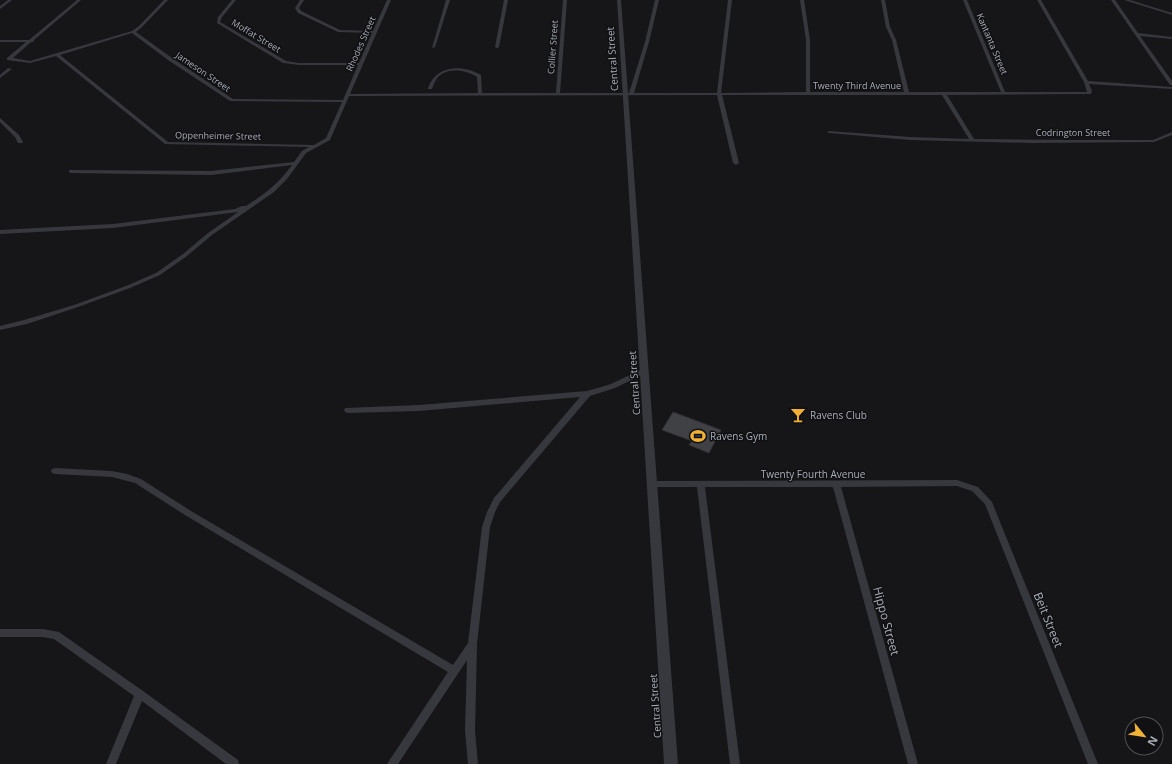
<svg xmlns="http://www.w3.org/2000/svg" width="1172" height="764" font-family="'Open Sans',sans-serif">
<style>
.building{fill:#404145;stroke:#303034}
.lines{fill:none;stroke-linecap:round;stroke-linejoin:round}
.minor{fill:#37383d;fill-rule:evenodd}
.tertiary{fill:#37383d;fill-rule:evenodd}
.labels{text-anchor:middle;stroke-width:3;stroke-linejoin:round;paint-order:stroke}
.far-street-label{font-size:9px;fill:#a8adb8;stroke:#111113}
.street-label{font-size:10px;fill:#a8adb8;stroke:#111113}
.poi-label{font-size:10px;fill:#a8adb8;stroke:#111113;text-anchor:start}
.near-street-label{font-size:12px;fill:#a8adb8;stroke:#111113}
</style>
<rect width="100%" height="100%" fill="#161618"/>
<path class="building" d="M 673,412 L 721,430 L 709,453 L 689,445 L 692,441 L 662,430 Z"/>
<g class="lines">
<path class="minor" d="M 8,0 L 12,0 L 0,9 L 0,6 Z
M 77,0 L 81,0 L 34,40 L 33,42 L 31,42 L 13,58 L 30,61 L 132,31 L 139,26 L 164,0 L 168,0 L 141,28 L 136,32 L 172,58 L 233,99 L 343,100 L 358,65 L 299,65 L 283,63 L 217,23 L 218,17 L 232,0 L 236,0 L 222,17 L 220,22 L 286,61 L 299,63 L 359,63 L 372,33 L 338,32 L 298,13 L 295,8 L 300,0 L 304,0 L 299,8 L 301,11 L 340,30 L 373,31 L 387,0 L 391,0 L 350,94 L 478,93 L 477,77 C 465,69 444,67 436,80 C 434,83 433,86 432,89 L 428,89 L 428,88 C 436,65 462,64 481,75 L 482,93 L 556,93 L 563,0 L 567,0 L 560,93 L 629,93 L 645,42 L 655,0 L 659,0 L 649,42 L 634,93 L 717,93 L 728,0 L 732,0 L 721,93 L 806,92 L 806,40 L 800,0 L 804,0 L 810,40 L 810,92 L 904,92 L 892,40 L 886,27 L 881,0 L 885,0 L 890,27 L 896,40 L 909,92 L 1001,92 L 963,0 L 967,0 L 1005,92 L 1087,92 L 1084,82 L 1037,0 L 1041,0 L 1088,81 L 1172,87 L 1172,89 L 1089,84 L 1092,91 L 1091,94 L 1089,94 L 947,95 L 974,139 L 1073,140 L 1153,140 L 1172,132 L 1172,135 L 1154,142 L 1032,143 L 910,140 L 829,133 L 827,132 L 829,131 L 910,137 L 969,139 L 942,95 L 722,95 L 739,163 L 736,165 L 733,163 L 717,95 L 349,96 L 330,140 L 306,153 L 287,179 L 274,192 L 212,235 L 187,256 L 160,275 L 130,288 L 78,307 L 27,324 L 0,330 L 0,326 L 24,320 L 74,305 L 126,286 L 156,273 L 183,254 L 208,233 L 238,212 L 113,228 L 0,234 L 0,230 L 113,224 L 235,209 L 242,206 L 246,206 C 266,193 277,185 292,165 L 211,175 L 71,173 L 69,172 L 69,170 L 211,171 L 294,162 L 302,151 L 309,147 L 165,144 L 56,56 L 30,63 L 7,60 L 7,58 L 26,42 L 0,42 L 0,40 L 29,40 ZM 132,33 L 168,60 L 230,101 L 342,102 L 326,138 L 314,145 L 168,142 L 60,55 Z
M 446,0 L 450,0 L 435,47 L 432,48 Z
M 504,0 L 508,0 L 499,47 L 497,48 L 495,47 Z
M 1111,0 L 1115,0 L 1138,33 L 1172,37 L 1172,39 L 1140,36 L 1172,81 L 1172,85 L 1170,85 Z
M 1124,0 L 1130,0 L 1172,13 L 1172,15 Z
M 8,68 L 12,69 L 0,78 L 0,75 Z
M 0,118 L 19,135 L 23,142 L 22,143 L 18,143 L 15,137 L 0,122 Z
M 642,369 L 644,369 L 647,371 L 646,373 L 615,388 L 590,396 L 500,502 L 495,512 L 490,527 L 477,644 L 475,731 L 478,764 L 468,764 L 465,731 L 467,660 L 398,764 L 387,764 L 448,672 L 185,515 L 135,483 L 112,477 L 55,474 L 52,473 L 51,471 L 52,469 L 55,468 L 112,471 L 127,474 L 141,479 L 191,511 L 453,665 L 468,643 L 482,527 L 487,512 L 494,498 L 580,397 L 419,411 L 348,413 L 345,412 L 344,410 L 345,408 L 419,405 L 587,391 L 611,384 Z
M 957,480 L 978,487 L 992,502 L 1098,764 L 1088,764 L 985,504 L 972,491 L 957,486 L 841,487 L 918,764 L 908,764 L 833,487 L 705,487 L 740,764 L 730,764 L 697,487 L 651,487 L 648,486 L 647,484 L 648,482 L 651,481 Z
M 0,629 L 43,629 L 59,632 L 143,691 L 238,760 L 239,764 L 226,764 L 142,701 L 116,764 L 106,764 L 134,696 L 54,639 L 43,637 L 0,637 Z"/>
<path class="tertiary" d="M 617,0 L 621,0 L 678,764 L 664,764 Z"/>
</g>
<defs>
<g id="bar-bare" transform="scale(1.2)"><path d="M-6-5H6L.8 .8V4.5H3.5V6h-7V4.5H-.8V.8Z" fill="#f2b134" stroke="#111113" stroke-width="2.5" paint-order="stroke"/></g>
<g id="stadium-bare" transform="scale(1.2)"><path d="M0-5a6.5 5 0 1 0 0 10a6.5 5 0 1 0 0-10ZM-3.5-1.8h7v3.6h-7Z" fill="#f2b134" stroke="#111113" stroke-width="2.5" paint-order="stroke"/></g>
</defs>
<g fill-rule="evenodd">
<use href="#bar-bare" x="798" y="415"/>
<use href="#stadium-bare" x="698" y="436"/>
</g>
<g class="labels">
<g class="far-street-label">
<text transform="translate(256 36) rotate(31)" y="3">Moffat Street</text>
<text transform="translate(361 44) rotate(-66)" y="3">Rhodes Street</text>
<text transform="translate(992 44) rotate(67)" y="3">Kantanta Street</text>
<text transform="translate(553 47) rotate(-86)" y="3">Collier Street</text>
<text transform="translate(203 72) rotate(34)" y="3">Jameson Street</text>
<text x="857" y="89">Twenty Third Avenue</text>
<text x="1073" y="136">Codrington Street</text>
<text transform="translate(218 136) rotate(1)" y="3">Oppenheimer Street</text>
</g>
<g class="street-label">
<text transform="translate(612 59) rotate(-94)" y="4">Central Street</text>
<text transform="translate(634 383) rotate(-94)" y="4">Central Street</text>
<text x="813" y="478">Twenty Fourth Avenue</text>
<text transform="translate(655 706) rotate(-94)" y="4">Central Street</text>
</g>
<g class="poi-label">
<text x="810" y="419">Ravens Club</text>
<text x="710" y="440">Ravens Gym</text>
</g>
<g class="near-street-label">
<text transform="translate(1048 620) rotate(68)" y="4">Beit Street</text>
<text transform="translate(886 621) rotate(75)" y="4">Hippo Street</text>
</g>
</g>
<g transform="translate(1144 736) rotate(120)"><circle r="19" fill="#111113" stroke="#4d4f55"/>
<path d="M0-3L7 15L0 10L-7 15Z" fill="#f2b134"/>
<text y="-6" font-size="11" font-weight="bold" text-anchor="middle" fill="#a8adb8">N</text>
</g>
</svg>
